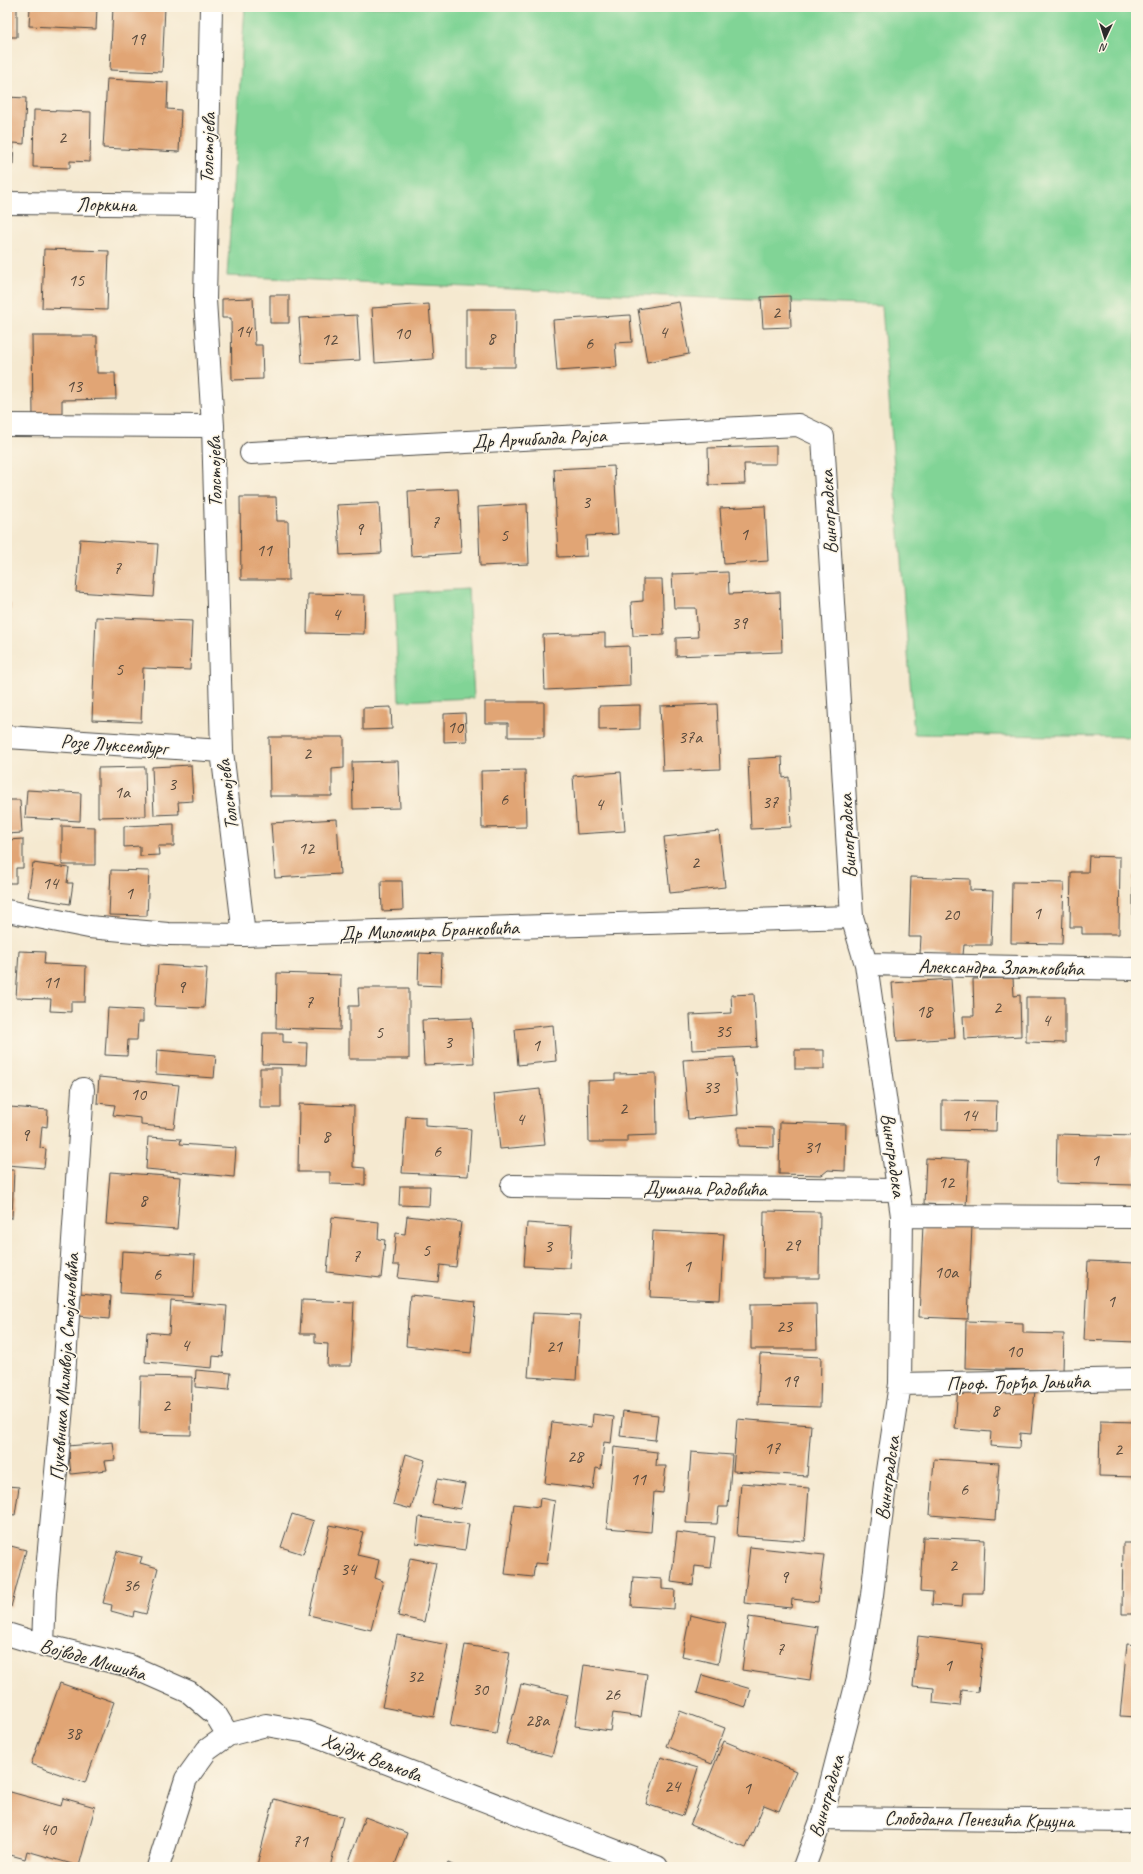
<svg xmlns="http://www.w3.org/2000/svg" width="1143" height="1874" font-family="Caveat,sans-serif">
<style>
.green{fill:#81d496;stroke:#568060}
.building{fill:#e1a574}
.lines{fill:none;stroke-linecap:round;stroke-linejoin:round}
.street-casing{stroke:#494844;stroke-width:24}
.street{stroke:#fff;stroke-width:22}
.labels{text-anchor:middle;stroke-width:3;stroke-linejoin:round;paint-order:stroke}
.number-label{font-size:18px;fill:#584a3d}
.street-label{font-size:20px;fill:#2b2b2b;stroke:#fcf5e5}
</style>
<rect width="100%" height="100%" fill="#fcf5e5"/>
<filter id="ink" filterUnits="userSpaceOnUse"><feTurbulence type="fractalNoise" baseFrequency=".025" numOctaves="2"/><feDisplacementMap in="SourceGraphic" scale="8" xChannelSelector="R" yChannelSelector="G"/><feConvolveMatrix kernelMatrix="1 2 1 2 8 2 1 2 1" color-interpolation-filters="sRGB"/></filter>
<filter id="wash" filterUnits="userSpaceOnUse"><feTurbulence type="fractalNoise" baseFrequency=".012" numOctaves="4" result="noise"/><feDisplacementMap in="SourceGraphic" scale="16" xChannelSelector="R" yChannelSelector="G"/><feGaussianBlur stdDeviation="0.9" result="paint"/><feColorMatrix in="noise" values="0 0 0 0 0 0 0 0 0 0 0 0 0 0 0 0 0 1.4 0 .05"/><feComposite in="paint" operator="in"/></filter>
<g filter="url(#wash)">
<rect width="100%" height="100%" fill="#f5e9d0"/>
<path class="green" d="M 245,7 L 1136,7 L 1136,737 L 914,734 L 882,306 L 227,276 Z
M 468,589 L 474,698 L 399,701 L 394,593 Z"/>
<g id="blocks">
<path class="building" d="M 7,7 L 17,7 L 17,37 L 7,37 Z
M 30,7 L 97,7 L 96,29 L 29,26 Z
M 113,7 L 165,7 L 162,72 L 110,70 Z
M 107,79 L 168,82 L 167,109 L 181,110 L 179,152 L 103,148 Z
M 7,97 L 26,98 L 24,144 L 14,143 L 13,165 L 7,164 Z
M 34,110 L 91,112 L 90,162 L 70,161 L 70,168 L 33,167 Z
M 44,249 L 109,251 L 107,310 L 42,308 Z
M 270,295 L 289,295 L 289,323 L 270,323 Z
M 790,296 L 791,327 L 763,328 L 761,297 Z
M 253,298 L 255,345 L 262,345 L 263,379 L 232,380 L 231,318 L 222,318 L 222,299 Z
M 679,302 L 689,354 L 647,362 L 638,309 Z
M 429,304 L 433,359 L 375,363 L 372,308 Z
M 466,309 L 516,309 L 515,367 L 466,367 Z
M 357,315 L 360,360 L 302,363 L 299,318 Z
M 630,315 L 632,342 L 615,343 L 617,367 L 557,371 L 553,320 Z
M 32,336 L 97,336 L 97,373 L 115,373 L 116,399 L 62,400 L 62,416 L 33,416 Z
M 776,446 L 776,464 L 744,464 L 745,484 L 709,485 L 708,448 Z
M 614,466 L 618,534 L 586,536 L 587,556 L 558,557 L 554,469 Z
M 458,489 L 461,553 L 411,556 L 408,491 Z
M 240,497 L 276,497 L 277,521 L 288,521 L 289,580 L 241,580 Z
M 379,503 L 382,553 L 340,555 L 337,505 Z
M 527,504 L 529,564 L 480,566 L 478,507 Z
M 765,506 L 768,561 L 724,564 L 720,508 Z
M 80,539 L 158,544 L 154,597 L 76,592 Z
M 728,572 L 729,594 L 780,592 L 782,652 L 676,656 L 676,638 L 698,637 L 696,608 L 674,608 L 672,574 Z
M 643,579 L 662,579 L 664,635 L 633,636 L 631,602 L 643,601 Z
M 308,594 L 365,595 L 364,634 L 307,633 Z
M 7,604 L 11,604 L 8,625 L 7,625 Z
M 96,617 L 192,621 L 190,670 L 143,668 L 141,722 L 92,720 Z
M 605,633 L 605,647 L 629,646 L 630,686 L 545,690 L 543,635 Z
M 485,702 L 544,702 L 544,737 L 508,737 L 508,723 L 485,723 Z
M 717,704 L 720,769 L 663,771 L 660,706 Z
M 640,705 L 640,729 L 599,730 L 599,706 Z
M 391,707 L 392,729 L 363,730 L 363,708 Z
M 465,713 L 467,741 L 444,742 L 444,714 Z
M 269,737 L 344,737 L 344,768 L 332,769 L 332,796 L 270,796 Z
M 782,757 L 783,778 L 789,777 L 791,827 L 751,829 L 748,759 Z
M 398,761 L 400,808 L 353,809 L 352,762 Z
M 191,765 L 193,801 L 178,802 L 179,814 L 154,815 L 152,767 Z
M 145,767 L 146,816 L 98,817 L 98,768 Z
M 525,770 L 526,827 L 482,828 L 481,771 Z
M 621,772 L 625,831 L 577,834 L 573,776 Z
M 27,790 L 81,793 L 80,821 L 25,818 Z
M 7,800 L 20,800 L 22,833 L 7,834 Z
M 337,819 L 340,874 L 275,878 L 271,823 Z
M 174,824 L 174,846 L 158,846 L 159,855 L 140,856 L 140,846 L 124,847 L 124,826 Z
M 62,826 L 95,827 L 95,865 L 62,865 Z
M 719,831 L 725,887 L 670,893 L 664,837 Z
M 23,839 L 23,868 L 16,868 L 16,883 L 7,883 L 7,840 Z
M 1089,856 L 1120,857 L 1119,934 L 1082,934 L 1082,927 L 1070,927 L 1071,872 L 1088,872 Z
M 33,863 L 69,868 L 67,883 L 73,883 L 70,904 L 28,897 Z
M 111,870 L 149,871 L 147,916 L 109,915 Z
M 1133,876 L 1136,876 L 1136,928 L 1133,928 Z
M 911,877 L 970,879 L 970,890 L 993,891 L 991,945 L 964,945 L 963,955 L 920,954 L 921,937 L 909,937 Z
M 381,881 L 402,881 L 403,910 L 382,911 Z
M 1012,882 L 1064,883 L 1062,944 L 1011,943 Z
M 19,951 L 45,952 L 44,964 L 86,966 L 85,1002 L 71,1002 L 71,1012 L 50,1011 L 51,999 L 16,998 Z
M 419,953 L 442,954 L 441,986 L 418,985 Z
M 158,965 L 207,968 L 204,1008 L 155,1006 Z
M 277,973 L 341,975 L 340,1030 L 276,1028 Z
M 1013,978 L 1014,996 L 1020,995 L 1021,1036 L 964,1039 L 963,1016 L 974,1016 L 973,979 Z
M 951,979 L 955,1038 L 897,1042 L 892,983 Z
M 358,988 L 409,988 L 409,1059 L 349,1059 L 349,1006 L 359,1006 Z
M 754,994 L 757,1047 L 692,1050 L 690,1015 L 732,1013 L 731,995 Z
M 1026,997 L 1065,997 L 1065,1043 L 1026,1042 Z
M 108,1008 L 143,1010 L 143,1022 L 138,1022 L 137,1040 L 128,1040 L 127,1056 L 105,1055 Z
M 472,1018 L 474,1063 L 424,1065 L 422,1020 Z
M 553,1025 L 556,1061 L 518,1065 L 515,1029 Z
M 263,1033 L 283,1033 L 283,1042 L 307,1043 L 306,1065 L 262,1064 Z
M 157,1050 L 216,1055 L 214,1078 L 156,1074 Z
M 795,1050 L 824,1050 L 824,1069 L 795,1069 Z
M 734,1057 L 738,1115 L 688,1119 L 683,1060 Z
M 260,1068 L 281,1068 L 281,1108 L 260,1108 Z
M 656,1073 L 657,1135 L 627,1136 L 627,1142 L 589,1142 L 588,1081 L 615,1080 L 615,1074 Z
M 99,1077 L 179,1085 L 174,1128 L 141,1125 L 141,1118 L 113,1115 L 115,1105 L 97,1103 Z
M 540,1089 L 545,1145 L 500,1149 L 494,1094 Z
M 942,1100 L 997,1101 L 996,1131 L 942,1130 Z
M 299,1104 L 354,1106 L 353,1167 L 365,1168 L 365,1185 L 330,1184 L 330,1172 L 298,1172 Z
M 10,1107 L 48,1110 L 47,1127 L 42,1126 L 40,1148 L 46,1149 L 44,1168 L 7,1165 Z
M 406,1116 L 425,1117 L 425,1126 L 471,1129 L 468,1176 L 402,1173 Z
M 780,1122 L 846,1124 L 845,1171 L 828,1170 L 822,1175 L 779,1174 Z
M 738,1127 L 774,1128 L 774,1147 L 738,1146 Z
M 1057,1134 L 1135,1136 L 1134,1185 L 1056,1183 Z
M 148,1137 L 181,1139 L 180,1144 L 236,1148 L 234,1177 L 146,1169 Z
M 926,1158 L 969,1160 L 966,1206 L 924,1204 Z
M 7,1170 L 14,1170 L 12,1218 L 7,1218 Z
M 110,1172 L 181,1177 L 177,1229 L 106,1224 Z
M 400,1186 L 430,1186 L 429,1206 L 399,1205 Z
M 764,1211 L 820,1212 L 819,1278 L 763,1278 Z
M 407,1216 L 461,1222 L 456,1267 L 440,1265 L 438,1282 L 398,1278 L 400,1265 L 393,1265 L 396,1233 L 405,1234 Z
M 332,1217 L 379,1222 L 378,1239 L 385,1240 L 381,1278 L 327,1272 Z
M 527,1223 L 572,1226 L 570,1268 L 524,1266 Z
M 923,1224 L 972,1226 L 968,1319 L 919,1317 Z
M 653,1231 L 724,1234 L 720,1300 L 650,1297 Z
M 122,1251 L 195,1255 L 193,1297 L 120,1293 Z
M 1088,1261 L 1136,1263 L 1136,1342 L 1084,1340 Z
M 80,1293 L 111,1296 L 109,1319 L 78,1316 Z
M 410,1295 L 476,1302 L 471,1353 L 406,1346 Z
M 302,1300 L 354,1302 L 351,1366 L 327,1366 L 328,1344 L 315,1343 L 315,1334 L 300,1334 Z
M 171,1301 L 227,1306 L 223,1357 L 213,1356 L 212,1368 L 145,1362 L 147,1332 L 169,1334 Z
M 816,1303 L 817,1349 L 751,1349 L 751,1304 Z
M 533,1313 L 580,1315 L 576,1380 L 528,1377 Z
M 966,1321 L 1023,1323 L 1023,1333 L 1064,1334 L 1063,1371 L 965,1368 Z
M 760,1354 L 821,1357 L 820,1407 L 758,1405 Z
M 196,1370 L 231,1373 L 229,1390 L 195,1387 Z
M 141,1376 L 192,1377 L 191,1435 L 139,1434 Z
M 958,1384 L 1035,1390 L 1031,1434 L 1020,1433 L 1019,1448 L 990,1446 L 991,1432 L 955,1429 Z
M 623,1411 L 658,1415 L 655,1440 L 620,1436 Z
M 593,1414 L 614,1417 L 611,1443 L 604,1442 L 601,1469 L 596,1468 L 593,1489 L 545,1483 L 552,1422 L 592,1427 Z
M 737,1419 L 811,1425 L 807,1476 L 733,1471 Z
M 1100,1421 L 1136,1422 L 1136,1477 L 1099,1476 Z
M 113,1442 L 115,1460 L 105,1461 L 107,1470 L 71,1474 L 68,1446 Z
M 614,1447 L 657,1452 L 656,1466 L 666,1466 L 663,1493 L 654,1492 L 651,1532 L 607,1528 Z
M 691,1452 L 732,1455 L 728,1507 L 719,1507 L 717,1524 L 686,1523 Z
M 406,1454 L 425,1460 L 411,1509 L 393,1504 Z
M 934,1459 L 999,1463 L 995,1520 L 930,1515 Z
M 437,1479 L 465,1484 L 460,1509 L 432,1504 Z
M 741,1483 L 809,1488 L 805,1541 L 737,1536 Z
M 7,1486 L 19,1487 L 15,1515 L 7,1514 Z
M 540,1498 L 555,1501 L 547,1564 L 535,1563 L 533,1577 L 505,1574 L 514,1504 L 539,1507 Z
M 292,1514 L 314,1521 L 303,1554 L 281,1547 Z
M 419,1517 L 469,1524 L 465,1550 L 416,1543 Z
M 330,1525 L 363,1532 L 357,1555 L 379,1560 L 375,1578 L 383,1581 L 371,1630 L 309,1615 Z
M 677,1532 L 715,1537 L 711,1568 L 695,1566 L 693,1585 L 671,1582 Z
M 923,1537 L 985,1540 L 983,1593 L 963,1593 L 962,1607 L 932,1605 L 933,1592 L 920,1591 Z
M 1123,1543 L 1136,1543 L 1136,1614 L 1122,1614 Z
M 7,1545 L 26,1550 L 11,1607 L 7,1605 Z
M 750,1547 L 824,1555 L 818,1602 L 792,1599 L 791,1608 L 744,1603 Z
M 117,1551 L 142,1557 L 140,1563 L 158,1568 L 146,1614 L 134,1611 L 133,1617 L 111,1611 L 112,1605 L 103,1603 Z
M 410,1558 L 436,1563 L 424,1622 L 398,1616 Z
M 633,1577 L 662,1579 L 662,1589 L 675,1590 L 674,1609 L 631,1606 Z
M 690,1615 L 726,1623 L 718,1664 L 682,1656 Z
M 749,1617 L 818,1627 L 810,1680 L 742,1670 Z
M 397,1635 L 448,1645 L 434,1717 L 382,1707 Z
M 918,1636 L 983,1644 L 978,1692 L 962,1690 L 960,1706 L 933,1703 L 934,1688 L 913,1686 Z
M 1127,1644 L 1136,1645 L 1136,1717 L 1120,1716 Z
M 465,1645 L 510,1652 L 496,1734 L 450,1726 Z
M 584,1665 L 647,1674 L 641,1717 L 613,1713 L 610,1731 L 575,1726 Z
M 702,1675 L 751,1689 L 746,1707 L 697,1693 Z
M 60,1683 L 114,1702 L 85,1783 L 31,1764 Z
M 521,1684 L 568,1695 L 552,1756 L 506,1744 Z
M 680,1711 L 725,1728 L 712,1764 L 666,1746 Z
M 724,1741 L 796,1771 L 779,1811 L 764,1805 L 746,1848 L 690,1825 Z
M 661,1757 L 698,1768 L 683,1816 L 646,1804 Z
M 7,1791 L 61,1806 L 63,1798 L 95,1807 L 79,1866 L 27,1851 L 25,1859 L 7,1854 Z
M 274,1799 L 343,1817 L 330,1867 L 264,1867 L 257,1865 Z
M 365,1817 L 407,1833 L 394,1867 L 347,1867 Z
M 448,1863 L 457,1867 L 446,1867 Z"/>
</g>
</g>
<g filter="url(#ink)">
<use href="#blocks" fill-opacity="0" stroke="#494844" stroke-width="1"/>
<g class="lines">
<g class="street-casing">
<path id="street" d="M 211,7 L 205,300 L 213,426 L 222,751 L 244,935
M 7,203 L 206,205
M 7,425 L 213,426
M 251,453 L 798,425 L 823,437 L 852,917 L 866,964 L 902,1216 L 900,1384 L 885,1484 L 872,1595 L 858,1678 L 822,1818 L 804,1867
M 7,737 L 222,751
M 7,911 L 89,927 L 168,934 L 244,935 L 852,917
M 866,964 L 1136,969
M 512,1186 L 898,1190
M 902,1216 L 1136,1217
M 900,1384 L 1136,1379
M 7,1634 L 43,1645 L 130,1666 L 189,1692 L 216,1715 L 228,1735
M 43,1645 L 45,1592 L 62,1407 L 83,1089
M 822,1818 L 1136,1821
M 158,1867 L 186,1779 L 207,1750 L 228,1735 L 266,1725 L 307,1732 L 657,1867"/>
</g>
<use href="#street" class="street"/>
</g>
</g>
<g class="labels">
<g class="number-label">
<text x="137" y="45">19</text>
<text x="62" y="143">2</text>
<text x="76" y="286">15</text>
<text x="776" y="318">2</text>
<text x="243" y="337">14</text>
<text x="663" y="338">4</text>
<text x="402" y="339">10</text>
<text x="491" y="344">8</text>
<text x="329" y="345">12</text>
<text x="589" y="349">6</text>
<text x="74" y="392">13</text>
<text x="586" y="508">3</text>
<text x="435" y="528">7</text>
<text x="359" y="535">9</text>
<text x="744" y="540">1</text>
<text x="504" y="541">5</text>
<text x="264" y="556">11</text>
<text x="117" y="574">7</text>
<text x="336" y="620">4</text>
<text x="739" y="629">39</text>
<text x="119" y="675">5</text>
<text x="455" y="733">10</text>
<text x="690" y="743">37a</text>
<text x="307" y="759">2</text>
<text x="172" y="790">3</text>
<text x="122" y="798">1a</text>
<text x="504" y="805">6</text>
<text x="770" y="808">37</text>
<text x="599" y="810">4</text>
<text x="306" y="854">12</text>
<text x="695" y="868">2</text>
<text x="50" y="889">14</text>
<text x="129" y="899">1</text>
<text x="1037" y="919">1</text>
<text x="951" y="920">20</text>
<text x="51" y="988">11</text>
<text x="181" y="993">9</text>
<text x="309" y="1008">7</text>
<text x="997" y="1013">2</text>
<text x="924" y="1017">18</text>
<text x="1046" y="1026">4</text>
<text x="723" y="1037">35</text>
<text x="379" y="1038">5</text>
<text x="448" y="1048">3</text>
<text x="536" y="1051">1</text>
<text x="711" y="1093">33</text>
<text x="138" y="1100">10</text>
<text x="623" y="1114">2</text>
<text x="969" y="1121">14</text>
<text x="520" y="1125">4</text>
<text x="25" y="1141">9</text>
<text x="326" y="1142">8</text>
<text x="812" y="1153">31</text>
<text x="437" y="1157">6</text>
<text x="1095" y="1166">1</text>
<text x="946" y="1188">12</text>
<text x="143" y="1206">8</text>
<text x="792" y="1251">29</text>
<text x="548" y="1252">3</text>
<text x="426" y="1256">5</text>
<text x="356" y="1262">7</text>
<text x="687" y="1272">1</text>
<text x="946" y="1278">10a</text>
<text x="157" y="1280">6</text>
<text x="1111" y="1307">1</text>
<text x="784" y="1332">23</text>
<text x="185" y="1351">4</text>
<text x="554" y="1352">21</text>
<text x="1014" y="1357">10</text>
<text x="790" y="1387">19</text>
<text x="166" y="1411">2</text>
<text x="995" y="1416">8</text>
<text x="772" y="1454">17</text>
<text x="1118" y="1455">2</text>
<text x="575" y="1462">28</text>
<text x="638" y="1485">11</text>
<text x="964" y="1495">6</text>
<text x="953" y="1571">2</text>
<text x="348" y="1575">34</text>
<text x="784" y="1583">9</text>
<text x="131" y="1591">36</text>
<text x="780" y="1655">7</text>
<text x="948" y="1671">1</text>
<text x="415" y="1682">32</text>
<text x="480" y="1695">30</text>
<text x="612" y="1700">26</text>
<text x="537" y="1726">28a</text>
<text x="73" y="1739">38</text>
<text x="672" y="1792">24</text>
<text x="747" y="1794">1</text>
<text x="48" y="1835">40</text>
<text x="300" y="1847">71</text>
</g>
<g class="street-label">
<text transform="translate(207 148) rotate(-88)" y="7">Толстојева</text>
<text x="106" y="211">Лоркина</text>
<text transform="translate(539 438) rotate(-3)" y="7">Др Арчибалда Рајса</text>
<text transform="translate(214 472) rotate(-91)" y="7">Толстојева</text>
<text transform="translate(828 512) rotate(-93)" y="7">Виноградска</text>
<text transform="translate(114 744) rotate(4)" y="7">Розе Луксембург</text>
<text transform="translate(227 795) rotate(-97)" y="7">Толстојева</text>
<text transform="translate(847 836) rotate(-93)" y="7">Виноградска</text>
<text transform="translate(429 930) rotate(-2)" y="7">Др Миломира Бранковића</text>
<text transform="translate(1001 967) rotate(1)" y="7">Александра Златковића</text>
<text transform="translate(894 1155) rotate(82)" y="7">Виноградска</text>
<text transform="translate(705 1188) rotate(1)" y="7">Душана Радовића</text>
<text transform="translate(64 1367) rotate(-86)" y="7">Пуковника Миливоја Стојановића</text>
<text transform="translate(1018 1382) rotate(-1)" y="7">Проф. Ђорђа Јањића</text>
<text transform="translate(887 1478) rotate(-82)" y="7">Виноградска</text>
<text transform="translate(93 1659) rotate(16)" y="7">Војводе Мишића</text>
<text transform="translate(372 1757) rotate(21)" y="7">Хајдук Вељкова</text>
<text transform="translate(826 1796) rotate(-74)" y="7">Виноградска</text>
<text transform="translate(979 1819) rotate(1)" y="7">Слободана Пенезића Крцуна</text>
</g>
</g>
<rect width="1143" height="1874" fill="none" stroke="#fcf5e5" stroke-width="24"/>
<g transform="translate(1105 38) rotate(184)" stroke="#fcf5e5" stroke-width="3" paint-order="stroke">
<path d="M0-3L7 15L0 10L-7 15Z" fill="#2b2b2b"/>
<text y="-6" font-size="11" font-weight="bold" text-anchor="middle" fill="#2b2b2b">N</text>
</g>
</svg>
